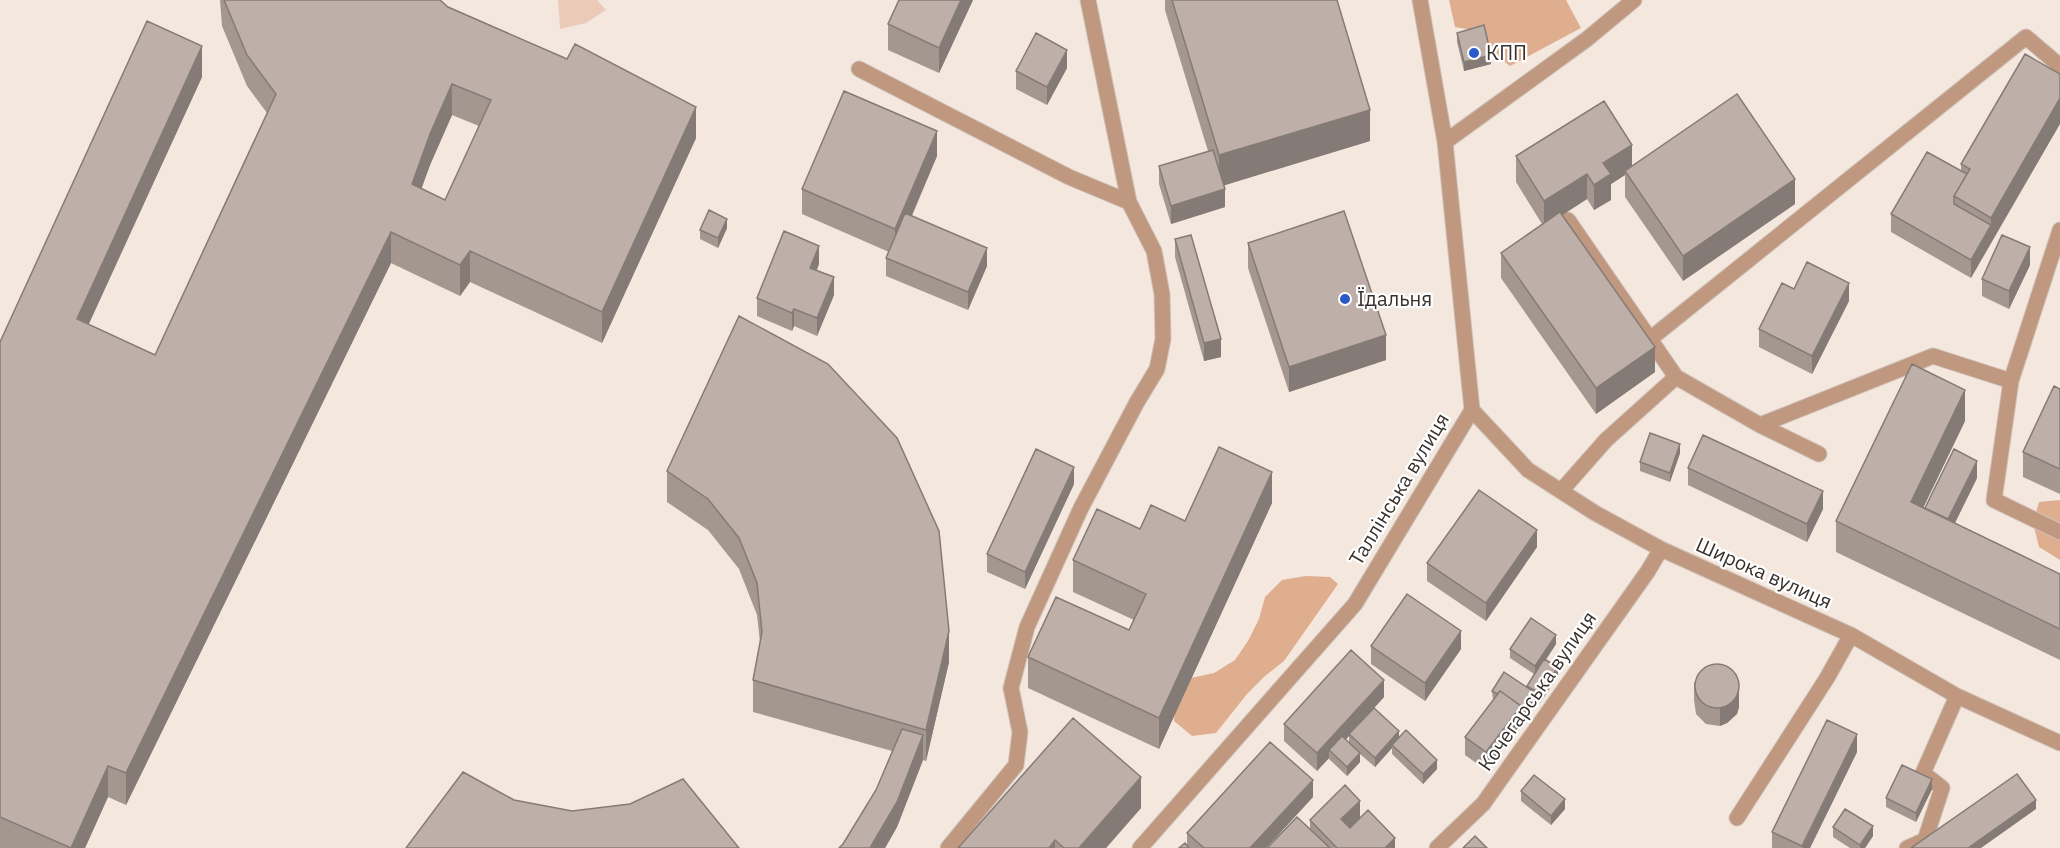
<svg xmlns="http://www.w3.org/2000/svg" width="2060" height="848" font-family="'IBM Plex Sans',sans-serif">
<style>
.green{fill:#ebcbb8}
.forest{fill:#dfae8e}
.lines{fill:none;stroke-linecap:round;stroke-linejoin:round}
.minor-casing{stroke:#cec3bb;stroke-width:17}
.minor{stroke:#c0987f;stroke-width:15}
.wall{fill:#a39790;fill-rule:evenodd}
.shaded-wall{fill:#857b76}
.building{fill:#beb0a8;stroke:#857b76;stroke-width:1.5;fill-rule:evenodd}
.poi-dot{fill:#2b59c7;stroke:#fff;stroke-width:2}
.labels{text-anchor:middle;stroke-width:4.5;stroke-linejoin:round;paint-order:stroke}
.poi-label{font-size:20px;fill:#37312e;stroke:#fff;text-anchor:start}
.street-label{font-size:20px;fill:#37312e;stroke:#fff}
</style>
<rect width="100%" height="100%" fill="#f4e7de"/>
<path class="green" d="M 558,0 L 597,0 L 606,10 L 586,23 L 560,29 Z"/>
<path class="forest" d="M 1449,0 L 1566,0 L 1581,28 L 1510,66 L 1491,51 L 1483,32 L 1455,27 Z
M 2060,500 L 2060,560 L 2039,547 L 2033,523 L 2039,502 Z
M 1306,576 L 1330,577 L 1338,584 L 1284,661 L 1265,676 L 1247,694 L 1216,733 L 1192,736 L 1174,721 L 1176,697 L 1191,678 L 1214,673 L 1235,660 L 1248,641 L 1259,619 L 1265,597 L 1282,580 Z"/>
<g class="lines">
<g class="minor-casing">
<path id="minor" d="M 859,69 L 1069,177 L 1129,202
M 1445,142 L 1587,39 L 1634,0
M 1650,339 L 2026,37 L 2060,66
M 1676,377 L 1760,425 L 1819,454
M 2011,381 L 2060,230
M 1472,410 L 1528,470 L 1595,513 L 1661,549 L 1851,635 L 1957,696 L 2060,743
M 1760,425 L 1933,356 L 2011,381 L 1994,500 L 2060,532
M 1561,491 L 1606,440 L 1676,377 L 1568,220
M 1737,818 L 1827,678 L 1851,635
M 948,848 L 1016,765 L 1020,732 L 1011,688 L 1027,627 L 1081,508 L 1137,402 L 1157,369 L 1163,339 L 1162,294 L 1154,251 L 1129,202 L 1088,0
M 1140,848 L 1355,604 L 1472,410 L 1445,142 L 1420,0
M 1437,848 L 1483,804 L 1648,571 L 1661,549
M 1907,848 L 1925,840 L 1942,788 L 1923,773 L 1957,696"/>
</g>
<use href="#minor" class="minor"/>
</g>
<path class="wall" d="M 220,0 L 440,0 L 448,7 L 696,138 L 602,343 L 470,282 L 460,296 L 391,263 L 126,805 L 108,797 L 85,848 L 0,848 L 0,342 L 202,77 L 88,324 L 155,355 L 267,113 L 247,86 L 222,26 ZM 452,115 L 479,126 L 445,200 L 421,189 L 430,165 Z
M 899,0 L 973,0 L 939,73 L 888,50 L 888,24 Z
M 1165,0 L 1337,0 L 1370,141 L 1224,185 L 1225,207 L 1171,224 L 1159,184 L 1159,166 L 1208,151 L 1165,10 Z
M 1457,33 L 1491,64 L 1464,71 L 1457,42 Z
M 1067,68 L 1047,105 L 1016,89 L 1016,71 Z
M 2060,74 L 1971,278 L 1891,232 L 1891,214 L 1961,171 L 1961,164 Z
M 937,156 L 912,216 L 987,266 L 968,310 L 886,276 L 886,258 L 889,252 L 802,214 L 802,189 Z
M 1516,156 L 1632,167 L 1795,204 L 1683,281 L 1625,197 L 1625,175 L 1611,184 L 1611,200 L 1594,210 L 1587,199 L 1562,215 L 1655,372 L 1596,414 L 1501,278 L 1501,253 L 1542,224 L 1516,182 Z
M 727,228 L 718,248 L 700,239 L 700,230 Z
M 1175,239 L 1221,357 L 1204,361 L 1175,257 Z
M 1248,243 L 1386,360 L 1289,392 L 1248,268 Z
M 819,264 L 817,270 L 834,295 L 817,336 L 794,326 L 792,331 L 757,316 L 757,298 Z
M 2030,265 L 2009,309 L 1982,296 L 1982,279 Z
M 1849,301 L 1812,374 L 1759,347 L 1759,329 Z
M 2060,389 L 2060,494 L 2023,477 L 2023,452 Z
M 1965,421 L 1923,508 L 1925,508 L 1977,478 L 1955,523 L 2060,574 L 2060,660 L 1836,552 L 1836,521 Z
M 1680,453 L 1670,482 L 1640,471 L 1640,462 Z
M 1688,468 L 1823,509 L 1807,542 L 1688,485 Z
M 667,471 L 949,662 L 926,761 L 923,760 L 897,827 L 885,848 L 839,848 L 843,844 L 876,790 L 892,751 L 753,712 L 753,680 L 760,642 L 757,615 L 739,569 L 708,530 L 667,502 Z
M 1074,484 L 1025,589 L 987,572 L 987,554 Z
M 1272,503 L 1159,749 L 1028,688 L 1028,657 L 1129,630 L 1134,620 L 1073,592 L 1073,560 L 1140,529 L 1185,521 Z
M 1537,547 L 1486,621 L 1427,581 L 1427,563 Z
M 1556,644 L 1546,660 L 1558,676 L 1540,703 L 1534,699 L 1534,701 L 1522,719 L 1521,718 L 1521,724 L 1486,770 L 1465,755 L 1465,737 L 1493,700 L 1492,691 L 1527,687 L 1527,686 L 1534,674 L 1510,658 L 1510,649 Z
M 1371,646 L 1461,649 L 1425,701 L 1371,664 Z
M 1694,682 L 1739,707 L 1737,714 L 1727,723 L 1720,726 L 1706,724 L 1696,714 L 1694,700 Z
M 1384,697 L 1374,708 L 1399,737 L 1437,769 L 1423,784 L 1392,754 L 1392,748 L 1375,767 L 1360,754 L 1360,762 L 1347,776 L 1329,759 L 1329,758 L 1317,771 L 1284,741 L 1284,724 ZM 1349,735 L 1349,743 L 1346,739 Z
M 1857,752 L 1810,848 L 1772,848 L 1772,832 Z
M 1932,789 L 1916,822 L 1886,807 L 1886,798 Z
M 1521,791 L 1565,809 L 1551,825 L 1521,801 Z
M 1313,797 L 1266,848 L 1179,848 L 1187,846 L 1187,833 Z
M 1141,808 L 1106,848 L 958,848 Z
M 1360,819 L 1395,848 L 1267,848 L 1310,829 L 1310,820 Z
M 1833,827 L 1873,836 L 1865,848 L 1850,848 L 1833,837 Z"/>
<path class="shaded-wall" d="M 961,0 L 973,0 L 939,73 L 939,48 Z
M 202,46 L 202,77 L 77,350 L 77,319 Z
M 1067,50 L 1067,68 L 1047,105 L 1047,87 Z
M 1491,55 L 1491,64 L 1464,71 L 1464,62 Z
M 452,84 L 452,115 L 430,165 L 412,215 L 412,184 L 430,134 Z
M 2060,98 L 2060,124 L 1971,278 L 1971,260 L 1991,225 L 1991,218 Z
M 696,107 L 696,138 L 602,343 L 602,312 Z
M 1370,110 L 1370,141 L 1219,187 L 1219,155 Z
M 937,131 L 937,156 L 895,254 L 895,229 Z
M 1632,145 L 1632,171 L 1625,171 L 1625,175 L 1611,184 L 1611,200 L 1594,210 L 1594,185 L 1603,163 Z
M 1587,174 L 1587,199 L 1544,227 L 1544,201 Z
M 1795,179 L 1795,204 L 1683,281 L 1683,256 Z
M 1225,189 L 1225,207 L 1171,224 L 1171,206 Z
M 727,219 L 727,228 L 718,248 L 718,238 Z
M 391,232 L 391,263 L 126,805 L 126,773 Z
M 819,246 L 819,264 L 810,285 L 810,268 Z
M 2030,247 L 2030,265 L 2009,309 L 2009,291 Z
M 987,248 L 987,266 L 968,310 L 968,292 Z
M 470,251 L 470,282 L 460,296 L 460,265 Z
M 834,277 L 834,295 L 817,336 L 817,318 Z
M 1849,283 L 1849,301 L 1812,374 L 1812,356 Z
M 794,309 L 794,326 L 792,331 L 792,313 Z
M 1386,335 L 1386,360 L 1289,392 L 1289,367 Z
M 1221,339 L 1221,357 L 1204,361 L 1204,343 Z
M 1655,347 L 1655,372 L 1596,414 L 1596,388 Z
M 1965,390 L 1965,421 L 1911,533 L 1911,502 Z
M 1680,444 L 1680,453 L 1670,482 L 1670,473 Z
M 1977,461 L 1977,478 L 1946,541 L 1946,523 Z
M 1074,467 L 1074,484 L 1025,589 L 1025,572 Z
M 1272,472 L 1272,503 L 1159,749 L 1159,718 Z
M 1823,491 L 1823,509 L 1807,542 L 1807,524 Z
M 1537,530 L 1537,547 L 1486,621 L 1486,603 Z
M 949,631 L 949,662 L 926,761 L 926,730 Z
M 1461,631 L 1461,649 L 1425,701 L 1425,683 Z
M 1556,635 L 1556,644 L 1535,675 L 1535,666 Z
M 1558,667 L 1558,676 L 1540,703 L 1540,694 Z
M 1384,680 L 1384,697 L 1333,754 L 1329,750 L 1329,758 L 1317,771 L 1317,753 Z
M 1739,690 L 1739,707 L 1737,714 L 1727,723 L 1720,726 L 1720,708 Z
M 1534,692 L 1534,701 L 1522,719 L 1522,710 Z
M 1521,706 L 1521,724 L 1486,770 L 1486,752 Z
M 1399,731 L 1399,740 L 1392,745 L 1392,748 L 1375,767 L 1375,758 Z
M 1857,734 L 1857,752 L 1810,848 L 1802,848 Z
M 923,735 L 923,760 L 897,827 L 885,848 L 870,848 Z
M 1360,753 L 1360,762 L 1347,776 L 1347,767 Z
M 1437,760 L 1437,769 L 1423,784 L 1423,774 Z
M 108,766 L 108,797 L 85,848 L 71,848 Z
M 1141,777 L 1141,808 L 1106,848 L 1079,848 Z
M 1932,779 L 1932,789 L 1916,822 L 1916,813 Z
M 1313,780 L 1313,797 L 1266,848 L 1250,848 Z
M 1565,799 L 1565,809 L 1551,825 L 1551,816 Z
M 2036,800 L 2036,809 L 1981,848 L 1968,848 Z
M 1360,801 L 1360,819 L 1341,837 L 1341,819 Z
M 1873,826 L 1873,836 L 1865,848 L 1860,848 L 1860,845 Z
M 1395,838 L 1395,848 L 1385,848 Z
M 1055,840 L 1055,848 L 1049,848 Z"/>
<path class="building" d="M 224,0 L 440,0 L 448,7 L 567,59 L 575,44 L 696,107 L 602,312 L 470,251 L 460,265 L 391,232 L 126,773 L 108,766 L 71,848 L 0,817 L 0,342 L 147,21 L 202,46 L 77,319 L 155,355 L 276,94 L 247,55 ZM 452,84 L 491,100 L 445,200 L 412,184 L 430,134 Z
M 899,0 L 961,0 L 939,48 L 888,24 Z
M 1172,0 L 1337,0 L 1370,110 L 1219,155 Z
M 1484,25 L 1491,55 L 1464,62 L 1457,33 Z
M 1036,33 L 1067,50 L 1047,87 L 1016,71 Z
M 2025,54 L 2060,74 L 2060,98 L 1991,218 L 1954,196 L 1970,169 L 1961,164 Z
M 844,91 L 937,131 L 895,229 L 802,189 Z
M 1737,94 L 1795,179 L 1683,256 L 1625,171 Z
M 1604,101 L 1632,145 L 1603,163 L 1611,174 L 1594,185 L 1587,174 L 1544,201 L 1516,156 Z
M 1213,150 L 1225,189 L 1171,206 L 1159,166 Z
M 1927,152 L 1967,174 L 1954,196 L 1954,204 L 1991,225 L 1971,260 L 1891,214 Z
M 709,210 L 727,219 L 718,238 L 700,230 Z
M 1344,211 L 1386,335 L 1289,367 L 1248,243 Z
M 1560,212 L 1655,347 L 1596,388 L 1501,253 Z
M 905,213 L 987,248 L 968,292 L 886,258 Z
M 784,231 L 819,246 L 810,268 L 834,277 L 817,318 L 794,309 L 792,313 L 757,298 Z
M 1191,235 L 1221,339 L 1204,343 L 1175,239 Z
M 2002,235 L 2030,247 L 2009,291 L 1982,279 Z
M 1807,262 L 1849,283 L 1812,356 L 1759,329 L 1782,283 L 1794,289 Z
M 739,316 L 828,364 L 897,438 L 939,531 L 949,631 L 926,730 L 753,680 L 762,632 L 757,583 L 739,538 L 708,499 L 667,471 Z
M 1912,364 L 1965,390 L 1911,502 L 2060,574 L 2060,629 L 1836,521 Z
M 2054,386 L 2060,389 L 2060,469 L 2023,452 Z
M 1650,433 L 1680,444 L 1670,473 L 1640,462 Z
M 1703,435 L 1823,491 L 1807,524 L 1688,468 Z
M 1219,447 L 1272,472 L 1159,718 L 1028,657 L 1056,597 L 1129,630 L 1146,594 L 1073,560 L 1097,509 L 1140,529 L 1151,505 L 1185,521 Z
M 1036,449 L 1074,467 L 1025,572 L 987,554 Z
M 1954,449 L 1977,461 L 1948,519 L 1925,508 Z
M 1479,490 L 1537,530 L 1486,603 L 1427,563 Z
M 1407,594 L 1461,631 L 1425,683 L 1371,646 Z
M 1531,618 L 1556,635 L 1535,666 L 1510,649 Z
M 1351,650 L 1384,680 L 1317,753 L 1284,724 Z
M 1544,659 L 1558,667 L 1540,694 L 1527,686 Z
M1695 686a22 22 0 1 1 44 0a22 22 0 1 1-44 0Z
M 1504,672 L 1534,692 L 1522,710 L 1521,709 L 1521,706 L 1500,691 L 1497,694 L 1492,691 Z
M 1500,691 L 1521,706 L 1486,752 L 1465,737 Z
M 1374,708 L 1399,731 L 1375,758 L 1349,734 Z
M 1073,718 L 1141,777 L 1079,848 L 1064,848 L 1055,840 L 1049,848 L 958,848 Z
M 1827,720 L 1857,734 L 1802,846 L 1772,832 Z
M 902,729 L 923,735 L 897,802 L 870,848 L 839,848 L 843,844 L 876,790 Z
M 1406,730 L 1437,760 L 1423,774 L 1392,745 Z
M 1342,736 L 1360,753 L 1347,767 L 1329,750 Z
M 1270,742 L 1313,780 L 1250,848 L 1204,848 L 1187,833 Z
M 1902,765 L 1932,779 L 1916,813 L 1886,798 Z
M 463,772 L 514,800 L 572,811 L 630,804 L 683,779 L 739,848 L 406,848 Z
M 2017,774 L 2036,800 L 1968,848 L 1911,848 Z
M 1534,775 L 1565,799 L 1551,816 L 1521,791 Z
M 1345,785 L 1360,801 L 1341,819 L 1350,828 L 1368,810 L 1395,838 L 1385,848 L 1337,848 L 1310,820 Z
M 1845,809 L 1873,826 L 1860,845 L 1833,827 Z
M 1297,817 L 1330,848 L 1267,848 Z
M 1475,836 L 1487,848 L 1463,848 Z
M 1185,843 L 1189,848 L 1179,848 Z"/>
<g class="poi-dot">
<circle cx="1474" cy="53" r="6"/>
<circle cx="1345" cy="299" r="6"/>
</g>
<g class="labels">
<g class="poi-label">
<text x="1486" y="60">КПП</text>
<text x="1357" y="306">Їдальня</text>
</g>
<g class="street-label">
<text transform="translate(1399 489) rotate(-59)" y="7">Таллінська вулиця</text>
<text transform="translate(1764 573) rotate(24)" y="7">Широка вулиця</text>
<text transform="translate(1537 691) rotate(-55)" y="7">Кочегарська вулиця</text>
</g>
</g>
</svg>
